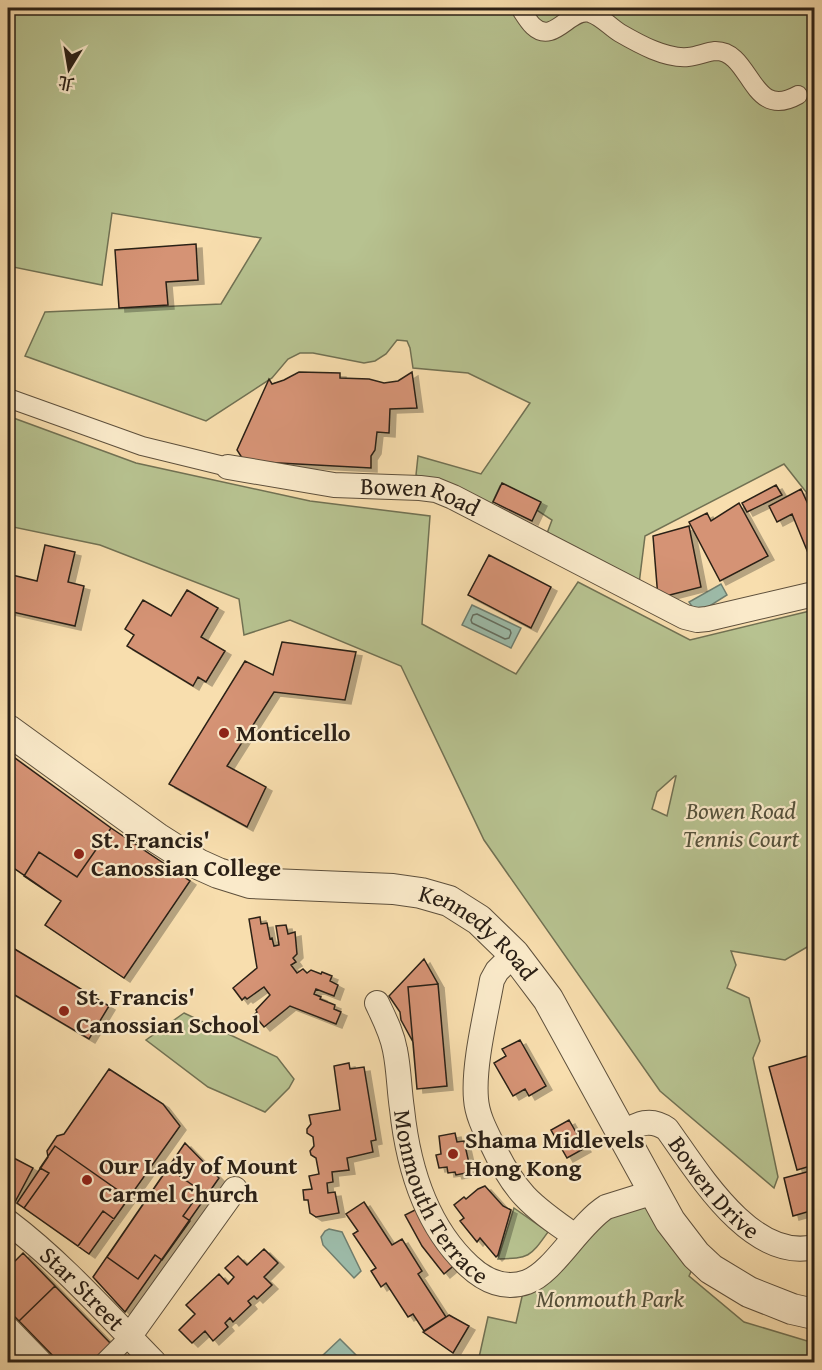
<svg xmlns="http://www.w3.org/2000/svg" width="822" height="1370" font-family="'Gentium Book Plus','Noto Serif TC',serif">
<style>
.green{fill:#b7c290;stroke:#717153;stroke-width:1.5;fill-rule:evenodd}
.water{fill:#9dbcaa;stroke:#6f7e6f;stroke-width:1.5}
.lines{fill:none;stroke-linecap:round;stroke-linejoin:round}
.shore{stroke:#646e60;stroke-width:1.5}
.building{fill:#d59375;stroke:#2b2016;stroke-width:1.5;filter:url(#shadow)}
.pedestrian-casing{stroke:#5e503c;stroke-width:20}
.minor-casing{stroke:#5e503c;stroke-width:26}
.tertiary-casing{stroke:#5e503c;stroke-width:32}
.pedestrian{stroke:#faeaca;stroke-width:18}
.minor{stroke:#faeaca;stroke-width:24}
.tertiary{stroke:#faeaca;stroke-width:30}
.poi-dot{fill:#8f2418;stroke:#faeaca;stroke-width:2}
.labels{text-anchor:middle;stroke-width:4.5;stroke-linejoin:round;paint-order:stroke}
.street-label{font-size:24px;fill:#2b2016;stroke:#faeaca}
.poi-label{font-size:24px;font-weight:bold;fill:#2b2016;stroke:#faeaca;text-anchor:start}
.park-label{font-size:24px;font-style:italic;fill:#55513b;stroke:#faeaca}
</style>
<defs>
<filter id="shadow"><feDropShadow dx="6" dy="4" stdDeviation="0" flood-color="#0004"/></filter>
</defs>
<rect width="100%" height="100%" fill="#f8deae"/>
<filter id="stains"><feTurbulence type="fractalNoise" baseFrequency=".00333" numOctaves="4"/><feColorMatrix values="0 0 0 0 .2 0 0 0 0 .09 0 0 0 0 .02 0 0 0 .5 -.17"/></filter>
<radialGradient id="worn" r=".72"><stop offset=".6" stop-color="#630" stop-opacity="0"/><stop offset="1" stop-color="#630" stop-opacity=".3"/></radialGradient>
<path class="green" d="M 8,8 L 814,8 L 814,502 L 784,464 L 645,536 L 639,584 L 546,536 L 552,520 L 500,486 L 489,510 L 416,475 L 418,456 L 481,474 L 530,403 L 468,373 L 413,368 L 410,348 L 407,341 L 397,340 L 386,354 L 375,361 L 364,363 L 313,353 L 300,353 L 288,359 L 272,378 L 206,421 L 25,356 L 45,312 L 221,304 L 261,238 L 112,213 L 102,285 L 8,266 Z
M 8,416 L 136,463 L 310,501 L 430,516 L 422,624 L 516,674 L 578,582 L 690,640 L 814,610 L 814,943 L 785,960 L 731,951 L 736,965 L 727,988 L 749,998 L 760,1041 L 753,1058 L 778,1177 L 774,1188 L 660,1091 L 484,840 L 401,666 L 290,620 L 244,635 L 239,599 L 100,545 L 8,526 ZM 675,776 L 676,776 L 667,816 L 652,809 L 657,792 Z
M 184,1013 L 277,1057 L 294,1079 L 289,1088 L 265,1112 L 208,1087 L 146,1040 Z
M 651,1201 L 694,1265 L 689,1276 L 744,1322 L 814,1343 L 814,1362 L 478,1362 L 488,1317 L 516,1323 L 524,1288 L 593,1224 Z
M 514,1208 L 548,1232 C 530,1257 530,1258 498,1259 Z"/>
<path class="water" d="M 721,584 L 727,595 L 697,614 L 689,602 Z
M 472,605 L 521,628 L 511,648 L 462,625 Z
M 329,1229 L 342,1232 L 361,1271 L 354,1278 L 323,1245 L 321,1237 L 325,1231 Z
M 340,1339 L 363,1362 L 327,1362 L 321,1357 Z"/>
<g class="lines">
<path class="shore" d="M 477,614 L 510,630 L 511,633 L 509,638 L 505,639 L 472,623 L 471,620 L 473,615 Z"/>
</g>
<path class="building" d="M 196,244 L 198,280 L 166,282 L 168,305 L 119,308 L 115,250 Z
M 299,372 L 340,373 L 340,378 L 369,379 L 384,383 L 398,381 L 412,372 L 417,408 L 390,409 L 389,433 L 377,432 L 375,450 L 371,456 L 371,468 L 244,461 L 237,450 L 269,379 L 272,384 L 284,380 Z
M 502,483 L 541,502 L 532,521 L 493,502 Z
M 776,485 L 782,495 L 747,512 L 742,503 Z
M 801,489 L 814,517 L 813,565 L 792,514 L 777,522 L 769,506 Z
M 739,503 L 768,556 L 720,581 L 689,522 L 707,513 L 711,521 Z
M 689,526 L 701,587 L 658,598 L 653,536 Z
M 45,545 L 75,552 L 68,582 L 84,586 L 75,626 L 8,611 L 8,574 L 37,581 Z
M 489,555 L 551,587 L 531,628 L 468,595 Z
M 187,590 L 218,608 L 201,637 L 225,651 L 206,682 L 198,677 L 193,686 L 127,646 L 134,635 L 125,629 L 143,600 L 171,616 Z
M 282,642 L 356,652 L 345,700 L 274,692 L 227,766 L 266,787 L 247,827 L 169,784 L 245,661 L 273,675 Z
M 8,753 L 111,828 L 190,881 L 124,978 L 45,925 L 61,901 L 8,864 Z
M 111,828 L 190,881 L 124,978 L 45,925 L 61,901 L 24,876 L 39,852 L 77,877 Z
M 260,917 L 261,924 L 267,923 L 270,939 L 272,938 L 274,946 L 279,945 L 276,926 L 286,925 L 288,934 L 295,932 L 297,954 L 293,958 L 296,962 L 291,965 L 297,973 L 303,969 L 307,973 L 311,970 L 321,974 L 322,972 L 332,976 L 330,981 L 338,985 L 334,996 L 316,989 L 314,994 L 321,997 L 320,999 L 335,1005 L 334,1009 L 341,1012 L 336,1024 L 290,1006 L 264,1027 L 254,1015 L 257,1012 L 256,1010 L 270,995 L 264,987 L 247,999 L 245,997 L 242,1000 L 233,988 L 257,968 L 249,919 Z
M 8,945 L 109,1006 L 89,1039 L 8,991 Z
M 424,959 L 438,984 L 447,1086 L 417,1089 L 413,1042 L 401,1020 L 400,1012 L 389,996 Z
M 438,984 L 447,1086 L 417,1089 L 408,987 Z
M 520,1040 L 546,1086 L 529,1096 L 525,1089 L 513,1096 L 494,1063 L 506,1056 L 502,1049 Z
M 814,1054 L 814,1165 L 797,1170 L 769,1067 Z
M 349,1063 L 350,1069 L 364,1067 L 376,1140 L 371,1141 L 373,1152 L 347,1158 L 349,1170 L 332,1172 L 333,1182 L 327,1183 L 328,1193 L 335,1192 L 339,1213 L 316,1217 L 310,1213 L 308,1200 L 304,1200 L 303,1190 L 312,1189 L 309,1176 L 319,1174 L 316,1158 L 311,1155 L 310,1151 L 314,1146 L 313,1137 L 307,1133 L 307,1129 L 311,1124 L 309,1115 L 340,1110 L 334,1066 Z
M 109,1069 L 163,1104 L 180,1126 L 89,1254 L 17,1203 L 48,1157 L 47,1151 L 57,1136 L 64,1134 Z
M 569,1120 L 585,1148 L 567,1158 L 551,1130 Z
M 455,1133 L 457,1142 L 464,1141 L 471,1172 L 456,1175 L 455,1172 L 448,1173 L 447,1167 L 439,1168 L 436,1155 L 441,1154 L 439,1136 Z
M 185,1143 L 219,1178 L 125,1312 L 93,1277 Z
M 55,1146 L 129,1198 L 114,1219 L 103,1211 L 78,1246 L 24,1208 L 49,1173 L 40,1168 Z
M 8,1155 L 33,1168 L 15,1202 L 8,1198 Z
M 168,1168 L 201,1191 L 183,1216 L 190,1221 L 162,1260 L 155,1255 L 138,1279 L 107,1257 Z
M 814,1170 L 814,1210 L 793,1216 L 784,1178 Z
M 485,1186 L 503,1206 L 511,1210 L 498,1255 L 496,1257 L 480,1238 L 477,1242 L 460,1221 L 464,1218 L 454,1205 L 464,1197 L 466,1199 L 478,1189 Z
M 364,1202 L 392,1245 L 402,1239 L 422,1271 L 418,1274 L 446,1317 L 424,1331 L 413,1314 L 408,1317 L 386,1283 L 381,1287 L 371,1271 L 376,1268 L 353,1234 L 358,1231 L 346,1214 Z
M 421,1207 L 458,1262 L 444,1274 L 422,1246 L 405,1215 Z
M 264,1249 L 278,1263 L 264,1277 L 272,1285 L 257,1299 L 254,1296 L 248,1301 L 251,1305 L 233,1322 L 230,1318 L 225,1323 L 228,1327 L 213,1341 L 205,1331 L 192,1343 L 179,1330 L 195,1314 L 186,1305 L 219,1274 L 228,1284 L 234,1277 L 225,1268 L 238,1256 L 247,1265 Z
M 23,1253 L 55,1286 L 19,1321 L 8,1310 L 8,1268 Z
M 55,1286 L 112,1345 L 95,1362 L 59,1362 L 19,1321 Z
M 449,1315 L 469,1326 L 453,1353 L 423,1332 Z
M 13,1346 L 24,1358 L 20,1362 L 8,1362 L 8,1351 Z"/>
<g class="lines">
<g class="pedestrian-casing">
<path id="pedestrian" d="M 520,8 C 524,14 528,21 533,26 C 554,46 570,7 590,13 C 601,16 610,27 620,33 C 639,44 666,59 688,57 C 698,56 706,52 715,51 C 752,50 750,122 798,95
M 8,398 L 142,446 L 228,467
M 104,1362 L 129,1337"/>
</g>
<g class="minor-casing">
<g id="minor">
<path id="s1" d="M 228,467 L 334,485 L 420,488 L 436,490 L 453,497 L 685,617 L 697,620 L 707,619 L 814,594"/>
<path d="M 514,954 L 497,971 L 492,980 C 486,1014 473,1065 476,1099 C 477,1114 484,1128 491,1142 C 514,1192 530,1205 575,1236"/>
<path id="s2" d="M 377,1003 C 384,1018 392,1033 395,1050 C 399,1069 399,1089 402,1109 C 408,1166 426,1226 469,1266 C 485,1281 505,1290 527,1282 C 554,1272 578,1225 606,1207 L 654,1192"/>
<path id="s3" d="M 622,1133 C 638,1124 650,1117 667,1129 C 698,1172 751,1262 814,1247"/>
<path id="s4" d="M 8,1222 C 61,1262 107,1314 154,1362"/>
<path d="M 8,1329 L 40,1362"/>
<path d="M 129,1337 L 235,1189"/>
</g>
</g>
<g class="tertiary-casing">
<g id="tertiary">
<path id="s5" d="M 8,730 L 157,838 L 198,864 L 218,873 L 250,883 L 393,889 L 421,893 L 449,901 L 479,920 L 514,954 L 548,999 L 670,1221 L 696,1255 L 711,1269 L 749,1292 L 792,1309 L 814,1314"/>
</g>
</g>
<use href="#pedestrian" class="pedestrian"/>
<use href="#minor" class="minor"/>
<use href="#tertiary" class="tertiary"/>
</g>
<g class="poi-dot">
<circle cx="224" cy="733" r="6"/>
<circle cx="79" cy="854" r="6"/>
<circle cx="64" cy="1011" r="6"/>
<circle cx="453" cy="1154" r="6"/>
<circle cx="87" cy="1180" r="6"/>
</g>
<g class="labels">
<g class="street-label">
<text dy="8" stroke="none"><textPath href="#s1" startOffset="195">Bowen Road</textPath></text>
<text dy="8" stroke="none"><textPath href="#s5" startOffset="530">Kennedy Road</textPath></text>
<text dy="8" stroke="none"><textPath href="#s3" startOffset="124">Bowen Drive</textPath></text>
<text dy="8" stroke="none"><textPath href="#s2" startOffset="208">Monmouth Terrace</textPath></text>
<text dy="8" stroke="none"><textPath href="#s4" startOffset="100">Star Street</textPath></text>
</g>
<g class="poi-label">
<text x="236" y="741">Monticello</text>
<text x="91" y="848">St. Francis'<tspan x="91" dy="28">Canossian College</tspan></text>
<text x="76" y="1005">St. Francis'<tspan x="76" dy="28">Canossian School</tspan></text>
<text x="465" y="1148">Shama Midlevels<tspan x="465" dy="28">Hong Kong</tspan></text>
<text x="99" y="1174">Our Lady of Mount<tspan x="99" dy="28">Carmel Church</tspan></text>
</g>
<g class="park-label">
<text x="741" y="819">Bowen Road<tspan x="741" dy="28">Tennis Court</tspan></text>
<text x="610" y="1307">Monmouth Park</text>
</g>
</g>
<rect width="822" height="1370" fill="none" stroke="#f8deae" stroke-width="30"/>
<rect x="9" y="9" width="804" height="1352" fill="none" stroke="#2b2016" stroke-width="3"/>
<rect x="15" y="15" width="792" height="1340" fill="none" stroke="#2b2016" stroke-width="1.5"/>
<g transform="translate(69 69) rotate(191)" stroke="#faeaca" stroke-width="4.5" paint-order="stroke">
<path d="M0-4.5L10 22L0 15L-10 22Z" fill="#2b2016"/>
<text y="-9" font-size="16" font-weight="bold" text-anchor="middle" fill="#2b2016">北</text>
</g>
<rect width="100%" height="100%" filter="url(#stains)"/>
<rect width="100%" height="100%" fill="url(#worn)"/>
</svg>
